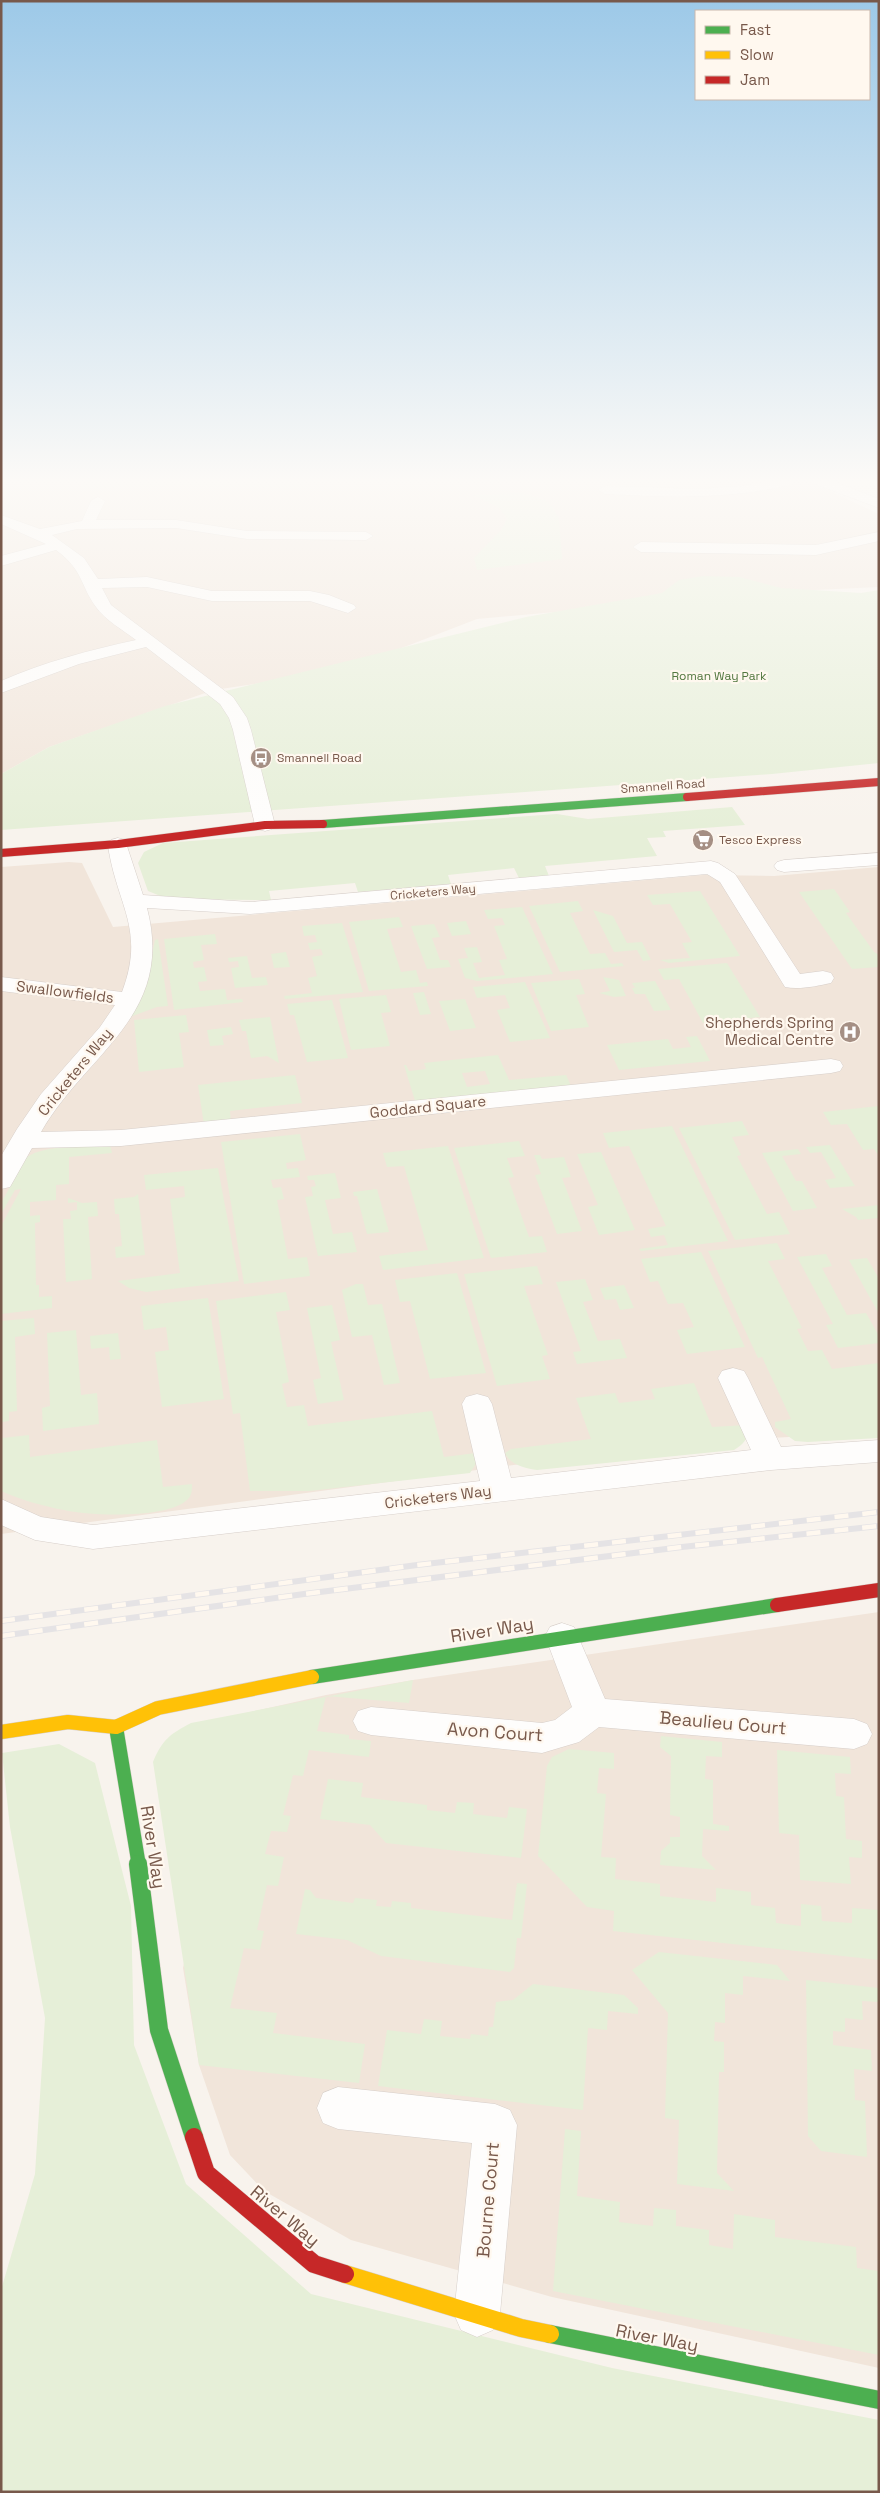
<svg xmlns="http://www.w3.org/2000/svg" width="880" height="2493" font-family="'Space Grotesk',sans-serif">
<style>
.residential{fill:#f1e5da}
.green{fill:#e6efd8;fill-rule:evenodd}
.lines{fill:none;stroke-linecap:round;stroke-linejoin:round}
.street-casing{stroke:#d7cfca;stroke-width:1}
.fast-far2-casing{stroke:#d8cfc9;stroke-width:9}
.fast-far1-casing{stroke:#d8cfc9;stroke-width:15}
.fast-casing{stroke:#d8cfc9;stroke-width:19}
.slow-far1-casing{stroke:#d8cfc9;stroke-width:15}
.slow-casing{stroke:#d8cfc9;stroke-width:19}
.jam-far2-casing{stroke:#d8cfc9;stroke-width:9}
.jam-far1-casing{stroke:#d8cfc9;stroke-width:15}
.jam-casing{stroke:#d8cfc9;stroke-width:19}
.street{fill:#fefdfc;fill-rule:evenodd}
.fast-far2{stroke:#4caf50;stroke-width:8}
.fast-far1{stroke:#4caf50;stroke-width:14}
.fast{stroke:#4caf50;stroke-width:18}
.slow-far1{stroke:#ffc107;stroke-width:14}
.slow{stroke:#ffc107;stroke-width:18}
.jam-far2{stroke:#c62828;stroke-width:8}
.jam-far1{stroke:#c62828;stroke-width:14}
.jam{stroke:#c62828;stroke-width:18}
.rail-casing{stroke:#e5e3e5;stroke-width:6}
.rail{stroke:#fff8ef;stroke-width:4.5;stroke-dasharray:14;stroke-linecap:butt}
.labels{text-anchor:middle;stroke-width:4.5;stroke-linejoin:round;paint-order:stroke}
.far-park-label{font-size:12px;fill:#537840;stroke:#fff8ef}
.far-poi-label{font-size:12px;fill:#78594b;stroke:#fff8ef;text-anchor:start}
.far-street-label{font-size:12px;fill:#78594b;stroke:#fff8ef}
.street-label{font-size:15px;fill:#78594b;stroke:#fff8ef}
.poi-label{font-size:15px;fill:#78594b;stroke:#fff8ef;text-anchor:end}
.near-street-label{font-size:18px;fill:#78594b;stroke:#fff8ef}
</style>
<rect width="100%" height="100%" fill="#f8f3ed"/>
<path class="residential" d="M 1,481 L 808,481 L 879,514 L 879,587 L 793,591 L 477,619 L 342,671 L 214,690 L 49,747 L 1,774 Z
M 69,862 L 82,863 L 113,927 L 703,875 L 774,876 L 879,867 L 879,1432 L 678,1443 L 1,1534 L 1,867 Z
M 879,1612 L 879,2368 L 552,2297 L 351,2240 L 264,2191 L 230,2155 L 199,2065 L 183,1968 L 237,1715 L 326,1695 L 413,1680 Z"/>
<path class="green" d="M 83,481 L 302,481 L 309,488 L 178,486 L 81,488 Z
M 523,493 L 548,501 L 559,518 L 562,559 L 477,570 L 474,558 L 502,529 L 507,519 L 500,508 L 473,495 Z
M 703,576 L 739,577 L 781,588 L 861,593 L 879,590 L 879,763 L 772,774 L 1,830 L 1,774 L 49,747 L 165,706 L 526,617 L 662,593 L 679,580 Z
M 732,807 L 745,825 L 663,831 L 666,837 L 647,838 L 657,856 L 545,866 L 549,876 L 519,878 L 514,868 L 448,875 L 451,884 L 358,892 L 355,883 L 269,891 L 271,900 L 260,900 L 168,899 L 148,891 L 138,863 L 144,852 L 163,843 L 557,814 L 588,819 Z
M 834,889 L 850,912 L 846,913 L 874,952 L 879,955 L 879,967 L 852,969 L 799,892 Z
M 700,891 L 740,956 L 669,963 L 660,960 L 690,958 L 682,943 L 692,942 L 670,904 L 653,905 L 647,895 Z
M 578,901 L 583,911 L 570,913 L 590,954 L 605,953 L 611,964 L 622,963 L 624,966 L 560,972 L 529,906 Z
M 522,907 L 553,974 L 477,981 L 465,978 L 458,959 L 468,958 L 464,948 L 477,947 L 482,962 L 473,963 L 479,978 L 505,975 L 499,960 L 507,959 L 494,926 L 505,925 L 502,918 L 488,919 L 484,910 Z
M 593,910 L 613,916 L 627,943 L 642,942 L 651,960 L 643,961 L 637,950 L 614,952 Z
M 399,917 L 403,927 L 387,929 L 401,972 L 416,970 L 420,983 L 427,982 L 428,986 L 369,991 L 349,922 Z
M 466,921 L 471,934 L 452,936 L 447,923 Z
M 342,923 L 363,992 L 285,999 L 284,996 L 312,993 L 308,978 L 317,976 L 312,957 L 323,955 L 321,949 L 310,950 L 308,943 L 317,942 L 315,935 L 304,936 L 302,926 Z
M 434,924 L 440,937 L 432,938 L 440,960 L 448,960 L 451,967 L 427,969 L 411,926 Z
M 215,934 L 217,944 L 201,945 L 204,960 L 193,962 L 194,968 L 204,967 L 207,981 L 198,982 L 200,991 L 225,989 L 227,1000 L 242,999 L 243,1002 L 174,1010 L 164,939 Z
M 158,939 L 168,1006 L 157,1007 L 130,1017 L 147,977 L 155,940 Z
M 286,952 L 290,967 L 274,968 L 271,954 Z
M 247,956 L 252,978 L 266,977 L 268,985 L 235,988 L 231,968 L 239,967 L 238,961 L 229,962 L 228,958 Z
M 727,963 L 760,1017 L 703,1023 L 679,979 L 664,980 L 658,969 Z
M 603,977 L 619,980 L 626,996 L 614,997 L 599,993 L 610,991 Z
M 579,979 L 585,994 L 576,995 L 589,1027 L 551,1031 L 531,983 Z
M 655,981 L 671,1010 L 654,1011 L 645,994 L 635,994 L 632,988 L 635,988 L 632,983 Z
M 525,982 L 550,1038 L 510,1042 L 497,1010 L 510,1008 L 505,995 L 477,998 L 473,987 Z
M 424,992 L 431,1014 L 420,1015 L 413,993 Z
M 386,995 L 391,1012 L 381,1013 L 390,1046 L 351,1050 L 339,999 Z
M 465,999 L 476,1028 L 450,1031 L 439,1001 Z
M 332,1000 L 348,1058 L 307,1062 L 294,1015 L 290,1015 L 287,1004 Z
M 186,1015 L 189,1032 L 179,1033 L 184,1067 L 139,1072 L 134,1020 Z
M 270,1017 L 279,1063 L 267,1056 L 251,1058 L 246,1031 L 242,1031 L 239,1020 Z
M 231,1027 L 233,1034 L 222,1036 L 224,1045 L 210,1046 L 207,1030 Z
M 697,1036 L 710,1061 L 619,1070 L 607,1045 L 668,1039 L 673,1049 L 691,1047 L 686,1037 Z
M 498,1055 L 509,1080 L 566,1075 L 572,1088 L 416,1104 L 404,1065 L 406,1065 L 409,1071 L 426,1069 L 424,1063 ZM 485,1071 L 490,1084 L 467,1087 L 462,1073 Z
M 295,1075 L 302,1103 L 230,1111 L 231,1123 L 204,1125 L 198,1085 Z
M 879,1106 L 879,1156 L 874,1149 L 863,1150 L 847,1124 L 831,1125 L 823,1112 Z
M 742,1121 L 749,1135 L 732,1137 L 741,1155 L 737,1156 L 767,1214 L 779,1212 L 790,1234 L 735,1240 L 679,1128 Z
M 672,1126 L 728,1241 L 641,1251 L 639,1249 L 668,1245 L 664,1235 L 651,1237 L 648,1229 L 666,1226 L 629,1146 L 609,1148 L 603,1133 Z
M 300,1134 L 306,1160 L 286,1163 L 287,1169 L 298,1168 L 300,1177 L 271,1180 L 273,1188 L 281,1187 L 284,1199 L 277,1200 L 288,1259 L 307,1257 L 310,1276 L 244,1284 L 221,1142 Z
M 519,1141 L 525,1156 L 507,1158 L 514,1177 L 508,1178 L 529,1237 L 542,1236 L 547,1252 L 491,1258 L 454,1148 Z
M 110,1145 L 112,1153 L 69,1157 L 69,1184 L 56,1185 L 56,1200 L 30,1202 L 30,1216 L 40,1215 L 40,1222 L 35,1223 L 36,1285 L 39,1285 L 39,1297 L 52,1296 L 52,1308 L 1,1314 L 1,1226 L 21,1189 L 15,1190 L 1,1214 L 1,1203 L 27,1157 C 44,1145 88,1146 110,1145 Z
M 830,1145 L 855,1186 L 830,1188 L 825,1180 L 836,1178 L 821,1152 L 810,1153 L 806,1147 Z
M 448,1146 L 484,1258 L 383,1270 L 379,1256 L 428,1250 L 404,1166 L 387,1167 L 383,1153 Z
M 798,1149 L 801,1154 L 782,1156 L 796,1181 L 802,1181 L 817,1208 L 793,1211 L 762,1153 Z
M 601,1152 L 635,1230 L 599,1235 L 588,1207 L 598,1205 L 577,1154 Z
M 534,1155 L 540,1155 L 542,1159 L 564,1157 L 571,1177 L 562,1178 L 582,1231 L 557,1234 L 535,1175 L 541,1174 Z
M 218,1168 L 239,1281 L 146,1292 L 129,1288 L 118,1281 L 180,1273 L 170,1199 L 185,1197 L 184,1186 L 146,1190 L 144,1175 Z
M 335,1173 L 341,1198 L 325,1200 L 333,1234 L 352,1232 L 357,1252 L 318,1256 L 305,1197 L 313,1196 L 311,1187 L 316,1186 L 314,1180 L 308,1180 L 307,1176 Z
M 377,1189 L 389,1232 L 367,1234 L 357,1196 L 354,1196 L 353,1192 Z
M 138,1194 L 145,1255 L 116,1258 L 115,1247 L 122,1246 L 119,1214 L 115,1214 L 114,1199 L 134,1197 Z
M 68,1198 L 82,1203 L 97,1202 L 98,1216 L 88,1217 L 92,1279 L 66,1282 L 63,1219 L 71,1219 L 70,1211 L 77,1210 L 77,1202 L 68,1203 Z
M 879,1205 L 879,1218 L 858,1220 L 856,1217 L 842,1209 Z
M 777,1243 L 785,1259 L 768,1261 L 802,1328 L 797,1329 L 808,1351 L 822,1350 L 832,1369 L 879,1363 L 879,1438 L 808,1442 L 795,1441 L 775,1427 L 775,1422 L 791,1419 L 762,1357 L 758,1358 L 708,1251 Z
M 701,1252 L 745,1347 L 687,1354 L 677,1330 L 694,1327 L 683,1303 L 668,1304 L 658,1281 L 650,1282 L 641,1259 Z
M 826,1254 L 832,1266 L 822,1268 L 847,1315 L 866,1313 L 879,1336 L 879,1343 L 838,1348 L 826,1325 L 833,1324 L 797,1257 Z
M 867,1258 L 879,1279 L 879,1314 L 849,1260 Z
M 537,1266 L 543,1284 L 524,1286 L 548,1355 L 542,1356 L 550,1379 L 497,1386 L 464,1274 Z
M 457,1273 L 486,1373 L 430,1379 L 410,1301 L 400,1302 L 395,1280 Z
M 585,1279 L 593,1300 L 583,1302 L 598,1341 L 620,1339 L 627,1358 L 577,1364 L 573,1352 L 581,1351 L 556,1282 Z
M 356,1284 L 363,1284 L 368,1305 L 382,1304 L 400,1383 L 384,1385 L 372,1335 L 352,1337 L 342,1290 Z
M 624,1285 L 634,1308 L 620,1310 L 616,1299 L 605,1300 L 600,1288 Z
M 286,1292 L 290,1310 L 276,1312 L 289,1382 L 282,1384 L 287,1407 L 304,1405 L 308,1426 L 432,1411 L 444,1457 L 476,1453 L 477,1462 L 470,1473 L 309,1491 L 250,1491 L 240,1413 L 233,1414 L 216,1301 Z
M 208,1298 L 224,1399 L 162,1407 L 155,1352 L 169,1350 L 166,1327 L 144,1330 L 141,1306 Z
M 332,1305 L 340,1340 L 331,1342 L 344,1400 L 318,1404 L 313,1380 L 321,1378 L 307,1308 Z
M 34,1318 L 35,1334 L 15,1337 L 17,1411 L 9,1412 L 9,1421 L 2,1422 L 2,1438 L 29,1435 L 30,1457 L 157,1440 L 163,1487 L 192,1484 C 192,1490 192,1495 188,1499 C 170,1519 89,1516 64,1510 C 42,1506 22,1500 1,1491 L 1,1321 Z
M 76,1330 L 81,1395 L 97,1393 L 99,1424 L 43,1431 L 42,1408 L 50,1406 L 47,1333 Z
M 118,1333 L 121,1359 L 110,1360 L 109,1347 L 91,1349 L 90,1336 Z
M 694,1383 L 712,1427 L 746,1425 L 750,1430 C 746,1440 744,1444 734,1450 L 537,1470 C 526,1468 510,1465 505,1453 L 511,1449 L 591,1439 L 576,1398 L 615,1393 L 619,1403 L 655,1399 L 651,1389 Z
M 413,1680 L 409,1703 L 326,1696 L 317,1731 L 349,1735 L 349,1739 L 371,1741 L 369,1757 L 309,1750 L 303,1776 L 293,1775 L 283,1815 L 291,1816 L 287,1832 L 271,1831 L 265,1854 L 284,1857 L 278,1886 L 267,1885 L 257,1930 L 264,1931 L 260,1950 L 244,1948 L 230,2008 L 277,2013 L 273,2033 L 365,2044 L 359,2083 L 199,2065 L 153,1762 C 162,1740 170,1734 191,1723 Z
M 661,1736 L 722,1742 L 722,1757 L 706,1756 L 705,1779 L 713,1780 L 713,1824 L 729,1826 L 729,1831 L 703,1829 L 702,1856 L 716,1870 L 660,1865 L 661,1851 L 670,1843 L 670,1837 L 680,1837 L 680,1817 L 670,1815 L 671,1756 L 660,1747 Z
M 59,1744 L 95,1763 L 131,1906 L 134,2045 L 186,2184 L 311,2294 L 612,2368 L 879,2420 L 879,2492 L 1,2492 L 1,2290 L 35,2174 L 45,2018 L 10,1827 L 2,1753 Z
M 569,1749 L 614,1753 L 614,1769 L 599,1768 L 597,1793 L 606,1794 L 601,1857 L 616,1858 L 615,1879 L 660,1884 L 660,1896 L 716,1902 L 716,1888 L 751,1892 L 751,1905 L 775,1908 L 776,1923 L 801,1926 L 801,1904 L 821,1906 L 822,1921 L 852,1923 L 852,1908 L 879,1910 L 879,1960 L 613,1931 L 614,1911 L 587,1907 L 538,1856 L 547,1766 L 552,1757 Z
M 777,1750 L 850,1757 L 851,1774 L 835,1773 L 836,1796 L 844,1797 L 846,1839 L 862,1841 L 862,1858 L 849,1857 L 851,1884 L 800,1880 L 799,1835 L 779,1833 Z
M 328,1779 L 363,1783 L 361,1797 L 427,1805 L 427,1810 L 455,1813 L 457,1802 L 474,1803 L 473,1814 L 507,1818 L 509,1807 L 527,1809 L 521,1858 L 386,1843 L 370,1825 L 320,1819 Z
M 517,1883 L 527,1884 L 521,1938 L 517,1938 L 514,1968 L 510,1972 L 381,1956 L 347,1940 L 296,1934 L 305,1889 L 310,1890 L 316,1898 L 353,1903 L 355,1898 L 377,1900 L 376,1906 L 391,1907 L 392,1901 L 411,1903 L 411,1908 L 512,1920 Z
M 659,1952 L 777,1965 L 790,1981 L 743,1976 L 743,1995 L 725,1993 L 725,2023 L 715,2022 L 714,2041 L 724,2042 L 724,2072 L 719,2072 L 717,2173 L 734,2191 L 677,2184 L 679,2120 L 665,2118 L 668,2013 L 632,1970 Z
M 806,1980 L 879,1988 L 879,2002 L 862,2001 L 863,2020 L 845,2018 L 845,2032 L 833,2031 L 833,2045 L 871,2050 L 872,2071 L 854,2069 L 855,2100 L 865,2101 L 867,2157 L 821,2151 L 808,2136 Z
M 533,1984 L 624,1995 L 638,2008 L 638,2014 L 608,2011 L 607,2030 L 588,2028 L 583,2110 L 378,2086 L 387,2030 L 421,2034 L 424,2019 L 442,2021 L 440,2036 L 470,2039 L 471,2034 L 488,2036 L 489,2027 L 493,2027 L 496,2002 L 513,2000 Z
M 565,2129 L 581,2131 L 577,2196 L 620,2202 L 619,2222 L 653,2226 L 654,2208 L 676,2210 L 676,2226 L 709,2230 L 709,2245 L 733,2249 L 734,2214 L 775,2220 L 775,2237 L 856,2247 L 857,2268 L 879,2271 L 879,2355 L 553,2291 Z"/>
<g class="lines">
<g class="street-casing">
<path id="street" d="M 771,481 L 795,481 L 793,484 C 730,500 669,497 605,494 L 598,490 L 605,486 L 698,489 L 744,486 Z
M 813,481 L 833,481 L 879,499 L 879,508 L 815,484 Z
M 98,497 L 105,501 L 96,520 L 176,520 L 247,531 L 366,532 L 373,536 L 366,540 L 247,539 L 176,528 L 77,529 L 52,535 L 84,558 L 98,579 L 147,577 L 212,591 L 310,591 L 329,595 L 354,605 L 356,608 L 348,613 L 310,601 L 212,601 L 147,587 L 102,588 L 111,605 L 233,697 L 247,718 L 251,730 L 275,825 L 272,829 L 265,831 L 258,829 L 255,825 L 233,730 L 229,718 L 220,704 L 146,647 L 79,664 L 1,693 L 1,681 C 44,662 90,650 136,640 C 123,630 105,620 96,607 C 79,583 84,571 56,550 L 1,566 L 1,556 L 46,544 L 1,524 L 1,515 L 40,529 L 82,521 L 91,501 Z
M 879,532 L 879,541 L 816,555 L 641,552 L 633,547 L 641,542 L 816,545 Z
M 118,838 L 125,840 L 143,895 L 250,902 L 711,861 L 718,863 L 735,874 L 800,974 L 823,971 L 831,973 L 834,978 L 831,983 C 817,986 799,990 785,987 L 720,882 L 707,874 L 250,914 L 147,908 C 175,1016 87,1052 41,1132 L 121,1130 L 831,1059 L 840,1061 L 843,1066 L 840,1071 L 831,1073 L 121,1146 L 32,1148 L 10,1187 L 1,1189 L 1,1156 L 17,1129 L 41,1094 L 100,1027 L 115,1005 L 1,991 L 1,977 L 122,992 C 145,931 119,908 109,852 L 108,844 L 111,840 Z
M 879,853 L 879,865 L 784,872 L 777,870 L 774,866 L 777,862 L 784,860 Z
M 733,1368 L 744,1371 L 748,1378 L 781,1447 L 879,1440 L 879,1462 L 771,1470 L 93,1549 L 35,1540 L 1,1525 L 1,1499 L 41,1517 L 93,1525 L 480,1481 L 462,1404 L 466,1397 L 477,1394 L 488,1397 L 492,1404 L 511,1478 L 751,1450 L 718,1378 L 722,1371 Z
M 562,1623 L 574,1627 L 605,1699 L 854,1719 L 867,1724 L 872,1734 L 867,1744 L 854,1749 L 599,1727 L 579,1742 L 542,1753 L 371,1735 L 358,1731 L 353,1721 L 358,1711 L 371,1707 L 542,1723 L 555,1720 L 572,1707 L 545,1636 L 550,1627 Z
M 338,2087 L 495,2104 L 510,2110 L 517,2125 L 500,2314 L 493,2330 L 477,2337 L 461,2330 L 454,2314 L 472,2143 L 338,2129 L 323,2123 L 317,2108 L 323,2093 Z"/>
</g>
<g class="fast-far2-casing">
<path id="fast-far2" d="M 323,824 L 687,797"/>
</g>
<g class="fast-far1-casing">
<path id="fast-far1" d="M 312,1677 L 777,1605
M 116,1727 L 139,1866"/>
</g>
<g class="fast-casing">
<path id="fast" d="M 138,1864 L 159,2030 L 194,2137
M 550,2334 L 879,2400"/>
</g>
<g class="slow-far1-casing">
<path id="slow-far1" d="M 1,1732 L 68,1722 L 116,1727 L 158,1708 L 312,1677"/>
</g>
<g class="slow-casing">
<path id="slow" d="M 345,2274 L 521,2328 L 550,2334"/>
</g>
<g class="jam-far2-casing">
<path id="jam-far2" d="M 687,797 L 879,782
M 1,853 L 118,844 L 265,825 L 323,824"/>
</g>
<g class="jam-far1-casing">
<path id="jam-far1" d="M 777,1605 L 879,1590"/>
</g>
<g class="jam-casing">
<path id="jam" d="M 194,2137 L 206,2173 L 314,2264 L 345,2274"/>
</g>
<use href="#street" class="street"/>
<use href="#fast-far2" class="fast-far2"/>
<use href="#fast-far1" class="fast-far1"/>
<use href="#fast" class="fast"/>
<use href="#slow-far1" class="slow-far1"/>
<use href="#slow" class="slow"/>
<use href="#jam-far2" class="jam-far2"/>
<use href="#jam-far1" class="jam-far1"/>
<use href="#jam" class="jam"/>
<g class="rail-casing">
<path id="rail" d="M 1,1621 L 417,1565 L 879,1512
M 1,1636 L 304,1594 L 682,1547 L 879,1526"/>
</g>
<use href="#rail" class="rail"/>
</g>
<linearGradient id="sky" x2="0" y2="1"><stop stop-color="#9dc9e8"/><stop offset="0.58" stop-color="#fcfaf7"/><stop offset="1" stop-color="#fcfaf7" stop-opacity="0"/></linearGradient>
<rect width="880" height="830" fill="url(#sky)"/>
<defs>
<g id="bus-disc" transform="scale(1.125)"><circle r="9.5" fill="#a58f84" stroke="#fff8ef"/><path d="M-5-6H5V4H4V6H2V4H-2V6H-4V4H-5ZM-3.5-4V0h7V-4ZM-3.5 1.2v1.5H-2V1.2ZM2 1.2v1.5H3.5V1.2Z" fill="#fff"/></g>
<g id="supermarket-disc" transform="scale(1.125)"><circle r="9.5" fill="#a58f84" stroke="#fff8ef"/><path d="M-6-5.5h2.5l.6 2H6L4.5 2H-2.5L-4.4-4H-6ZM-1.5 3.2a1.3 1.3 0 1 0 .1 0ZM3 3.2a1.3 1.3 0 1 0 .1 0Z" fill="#fff"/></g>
<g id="hospital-disc" transform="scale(1.125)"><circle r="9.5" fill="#a58f84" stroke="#fff8ef"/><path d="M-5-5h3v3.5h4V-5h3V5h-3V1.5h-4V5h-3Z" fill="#fff"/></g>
</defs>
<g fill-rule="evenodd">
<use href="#bus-disc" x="261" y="758"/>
<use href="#supermarket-disc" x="703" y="840"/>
<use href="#hospital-disc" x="850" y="1032"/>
</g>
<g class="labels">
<g class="far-park-label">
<text x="719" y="680">Roman Way Park</text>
</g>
<g class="far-poi-label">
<text x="277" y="762">Smannell Road</text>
<text x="719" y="844">Tesco Express</text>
</g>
<g class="far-street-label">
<text transform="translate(663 786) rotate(-4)" y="4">Smannell Road</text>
<text transform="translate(433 892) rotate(-5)" y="4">Cricketers Way</text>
</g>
<g class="street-label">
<text transform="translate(65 992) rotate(7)" y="5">Swallowfields</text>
<text transform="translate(75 1072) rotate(-51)" y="5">Cricketers Way</text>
<text transform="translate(428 1107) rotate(-6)" y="5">Goddard Square</text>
<text transform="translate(438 1497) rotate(-7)" y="5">Cricketers Way</text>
</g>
<g class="poi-label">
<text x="834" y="1028">Shepherds Spring<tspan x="834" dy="17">Medical Centre</tspan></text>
</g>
<g class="near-street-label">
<text transform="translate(492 1630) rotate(-9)" y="6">River Way</text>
<text transform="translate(723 1723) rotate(5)" y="6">Beaulieu Court</text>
<text transform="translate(495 1732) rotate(4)" y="6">Avon Court</text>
<text transform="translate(153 1847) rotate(81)" y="6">River Way</text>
<text transform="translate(488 2200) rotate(-85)" y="6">Bourne Court</text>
<text transform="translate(285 2216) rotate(40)" y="6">River Way</text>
<text transform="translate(657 2338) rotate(11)" y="6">River Way</text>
</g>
</g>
<rect width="880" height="2493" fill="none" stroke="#78594b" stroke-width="5"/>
<rect x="695" y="10" width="175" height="90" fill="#fff8ef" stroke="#c9b8ad"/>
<rect x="705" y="26" width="25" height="8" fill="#4caf50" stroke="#c9b8ad"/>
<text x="740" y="35" font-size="15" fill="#78594b">Fast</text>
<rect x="705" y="51" width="25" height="8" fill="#ffc107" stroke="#c9b8ad"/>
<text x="740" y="60" font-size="15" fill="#78594b">Slow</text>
<rect x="705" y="76" width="25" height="8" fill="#c62828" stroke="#c9b8ad"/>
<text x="740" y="85" font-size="15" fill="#78594b">Jam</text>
</svg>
